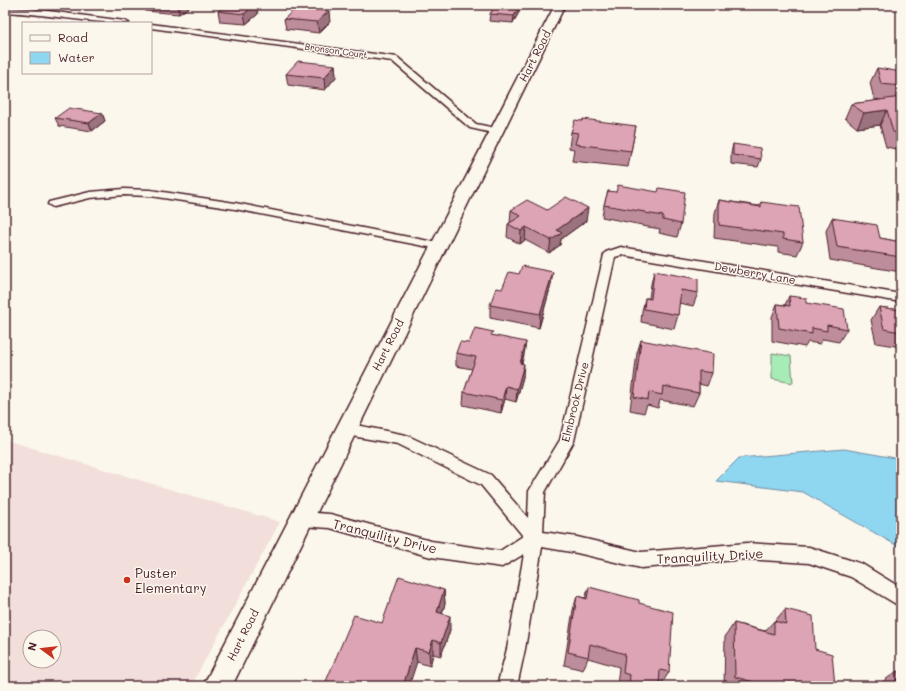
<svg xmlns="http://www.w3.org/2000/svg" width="906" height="691" font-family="Mali,sans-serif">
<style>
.built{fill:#f2dedb;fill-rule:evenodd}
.green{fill:#a7ebb7;stroke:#788571}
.water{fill:#8fd6f1;stroke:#738da2}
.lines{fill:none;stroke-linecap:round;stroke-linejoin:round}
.street-casing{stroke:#4a1f2b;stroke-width:3}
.secondary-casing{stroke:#4a1f2b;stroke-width:3}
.street{fill:#fbf7ec;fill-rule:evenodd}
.secondary{fill:#fbf7ec;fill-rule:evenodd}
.wall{fill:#bd8d9b;stroke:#4a1f2b}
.shaded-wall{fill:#9a737e;stroke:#4a1f2b}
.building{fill:#dca4b4;stroke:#4a1f2b}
.poi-dot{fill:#c8321e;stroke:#fbf7ec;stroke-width:1.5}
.labels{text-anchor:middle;stroke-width:3;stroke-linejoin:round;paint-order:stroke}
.far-street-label{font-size:9px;fill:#4a1f2b;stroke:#fbf7ec}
.street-label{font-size:11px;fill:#4a1f2b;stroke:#fbf7ec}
.near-street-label{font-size:13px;fill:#4a1f2b;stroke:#fbf7ec}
.near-poi-label{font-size:13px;fill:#4a1f2b;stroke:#fbf7ec;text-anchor:start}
</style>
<rect width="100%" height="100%" fill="#fbf7ec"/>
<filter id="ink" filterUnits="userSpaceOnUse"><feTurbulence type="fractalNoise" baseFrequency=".025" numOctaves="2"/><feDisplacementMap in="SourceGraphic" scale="8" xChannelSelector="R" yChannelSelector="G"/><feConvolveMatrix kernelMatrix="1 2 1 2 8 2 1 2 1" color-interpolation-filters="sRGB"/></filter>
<g filter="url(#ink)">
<path class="built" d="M 5,440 L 280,522 L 191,686 L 5,686 ZM 30,637 L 54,637 L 54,661 L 30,661 Z"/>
<path class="green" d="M 772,353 L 791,356 L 793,383 L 772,379 Z"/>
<path class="water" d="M 844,449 L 901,459 L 901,548 L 803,492 L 716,481 L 739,458 Z"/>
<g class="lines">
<g class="street-casing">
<path id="street" d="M 5,8 L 33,9 L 125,21 L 129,23 C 87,23 46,14 5,12 Z
M 151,24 L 397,57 L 476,124 L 500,129 L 502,131 L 497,134 L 470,128 L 392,61 L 151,28 Z
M 124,189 L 150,190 L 235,203 L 439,243 L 443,244 L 445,246 L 443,248 L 439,249 L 235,209 L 150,196 L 124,195 L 90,198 L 53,207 L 48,204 L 49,202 L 90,192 Z
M 621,247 L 901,294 L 901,302 L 622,255 L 615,257 L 574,441 L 545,492 L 543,532 L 577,537 L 641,552 L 747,543 L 809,547 L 862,564 L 901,588 L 901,607 L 851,577 L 809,563 L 747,559 L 641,568 L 577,553 L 542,547 L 525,649 L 517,686 L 497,686 L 507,649 L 524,554 L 502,567 L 431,557 L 330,528 L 301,526 L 295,524 L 293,519 L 295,514 L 301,512 L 330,514 L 431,541 L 500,551 L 523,536 L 481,485 L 398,444 L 346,435 L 341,433 L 339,429 L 341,425 L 346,423 L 406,435 L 491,475 L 528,518 L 529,491 L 560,440 L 604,255 L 606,252 Z"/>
</g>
<g class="secondary-casing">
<path id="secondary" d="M 555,5 L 565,5 L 232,686 L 203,686 Z"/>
</g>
<use href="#street" class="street"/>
<use href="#secondary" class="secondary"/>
</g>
<path class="wall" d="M 143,5 L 192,5 L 179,14 L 145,11 Z
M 496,5 L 523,5 L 513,23 L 489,21 L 490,14 Z
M 218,11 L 258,14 L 246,24 L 220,22 Z
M 284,19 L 330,22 L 319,33 L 286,29 Z
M 335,65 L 336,77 L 325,90 L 288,85 L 286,74 Z
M 877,68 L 901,86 L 895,98 L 901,97 L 901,150 L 886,147 L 880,125 L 857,128 L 845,118 L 851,104 L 881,100 L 874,99 L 870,83 Z
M 102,113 L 105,121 L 92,131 L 59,126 L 55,118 Z
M 636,126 L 628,167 L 572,161 L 574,149 L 569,148 L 571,132 Z
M 733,144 L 761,159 L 758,167 L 731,164 L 731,153 Z
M 608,191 L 681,224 L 677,237 L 659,233 L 660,229 L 642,226 L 642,225 L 602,217 L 604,205 Z
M 719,200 L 759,206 L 761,202 L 803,242 L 797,255 L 778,252 L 778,247 L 714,238 L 715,213 Z
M 511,210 L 547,210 L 586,221 L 561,239 L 560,245 L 549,253 L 525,240 L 520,244 L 507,237 L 508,224 L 510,223 Z
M 832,218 L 880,238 L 901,242 L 901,272 L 830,260 L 826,231 Z
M 654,271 L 698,293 L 693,306 L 679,303 L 678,315 L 674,329 L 641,322 L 642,311 L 645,298 L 649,298 L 651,284 Z
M 551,285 L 539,328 L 490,318 L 490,305 L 502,289 Z
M 789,296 L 806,303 L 847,329 L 839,342 L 823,339 L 820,344 L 808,342 L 805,347 L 772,341 L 772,317 L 777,304 L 785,305 Z
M 879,307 L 901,310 L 901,347 L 876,343 L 871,320 Z
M 492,336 L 524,355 L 522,363 L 523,377 L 516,402 L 505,399 L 501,413 L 463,405 L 464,392 L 472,369 L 456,366 L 456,353 L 469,343 Z
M 641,340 L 712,373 L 707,386 L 699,384 L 699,393 L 693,406 L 660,400 L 658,408 L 647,405 L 644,413 L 630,410 L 637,353 Z
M 589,587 L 639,603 L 669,672 L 661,685 L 659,684 L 659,686 L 617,686 L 619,667 L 588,658 L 583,670 L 564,665 L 573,610 L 577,596 L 585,598 Z
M 444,590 L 445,604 L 442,613 L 450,630 L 441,656 L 433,654 L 430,666 L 417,662 L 382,623 Z
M 785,609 L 815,649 L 835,686 L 724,686 L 725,637 L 734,623 L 765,631 L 774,621 L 775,621 Z
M 897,671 L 901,686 L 881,686 L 881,683 Z"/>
<path class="shaded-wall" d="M 177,5 L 192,5 L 179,14 Z
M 254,5 L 256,5 L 258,14 L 246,24 L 244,14 Z
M 520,5 L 523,5 L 513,23 L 514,16 Z
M 329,11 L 330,22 L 319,33 L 317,22 Z
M 335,65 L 336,77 L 325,90 L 324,78 Z
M 887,110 L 880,125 L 857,128 L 864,113 Z
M 102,113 L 105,121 L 92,131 L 89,123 Z
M 588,208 L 586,221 L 561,239 L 560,245 L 549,253 L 551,240 L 557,230 Z
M 526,227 L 525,240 L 520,244 L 521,231 Z
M 553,272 L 551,285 L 539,328 L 540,314 Z
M 526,342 L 524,355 L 518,376 L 520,363 Z
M 524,364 L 523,377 L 516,402 L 517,389 Z
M 506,386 L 505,399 L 501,413 L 502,400 Z
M 444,590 L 445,604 L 438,626 L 437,612 Z
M 450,616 L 450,630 L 441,656 L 441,643 Z
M 433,640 L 433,654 L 430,666 L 429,652 Z
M 415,648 L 417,662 L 409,686 L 403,686 Z"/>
<path class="building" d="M 226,5 L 254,5 L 244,14 L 218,11 Z
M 496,5 L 520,5 L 514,16 L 490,14 Z
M 296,8 L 329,11 L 317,22 L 284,19 Z
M 298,61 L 335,65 L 324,78 L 286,74 Z
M 877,68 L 896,71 L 901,86 L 881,84 Z
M 901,97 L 901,133 L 893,132 L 887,110 L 864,113 L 851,104 Z
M 69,108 L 102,113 L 89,123 L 55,118 Z
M 583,119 L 636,126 L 631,151 L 575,144 L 578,133 L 571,132 L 575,120 L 582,121 Z
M 733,144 L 760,148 L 761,159 L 733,155 Z
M 618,185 L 658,192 L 659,188 L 685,192 L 681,224 L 663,220 L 663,216 L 645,213 L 645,212 L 604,205 L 608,191 L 616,192 Z
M 566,197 L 588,208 L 557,230 L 562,233 L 551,240 L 526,227 L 521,231 L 508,224 L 521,216 L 511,210 L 527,200 L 547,210 Z
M 719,200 L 761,207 L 761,202 L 799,207 L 803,242 L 783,239 L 783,234 L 719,225 Z
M 832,218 L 877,225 L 880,238 L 901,242 L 901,257 L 837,247 Z
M 522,266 L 553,272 L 540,314 L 490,305 L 496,288 L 502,289 L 509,272 L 519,274 Z
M 654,271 L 698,279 L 698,293 L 681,290 L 678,315 L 644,309 L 645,298 L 651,299 Z
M 789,296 L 806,298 L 806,303 L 844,309 L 847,329 L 827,325 L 827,331 L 812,328 L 812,334 L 779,328 L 777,304 L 790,306 Z
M 879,307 L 901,310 L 901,332 L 884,329 Z
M 475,328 L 493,332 L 491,335 L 526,342 L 520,363 L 524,364 L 517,389 L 506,386 L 502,400 L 464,392 L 476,357 L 456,353 L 460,342 L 469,343 Z
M 641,340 L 713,354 L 712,373 L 699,371 L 699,393 L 663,386 L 662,395 L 649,392 L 648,400 L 634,397 Z
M 399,576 L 444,590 L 437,612 L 450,616 L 441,643 L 433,640 L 429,652 L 415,648 L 403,686 L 324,686 L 354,615 L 382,623 Z
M 589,587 L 639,600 L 639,603 L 673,612 L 669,672 L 660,670 L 659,686 L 629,686 L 630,675 L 623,673 L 625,654 L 590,644 L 588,657 L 568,652 L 577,596 L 587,599 Z
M 785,609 L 813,616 L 815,649 L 832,654 L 835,686 L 769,686 L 735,677 L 734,623 L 774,634 L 774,621 L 786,624 Z
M 897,671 L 901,672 L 901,686 L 896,686 Z"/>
</g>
<circle class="poi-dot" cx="127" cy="580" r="4"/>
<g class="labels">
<g class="far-street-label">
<text transform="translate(336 51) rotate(8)" y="3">Bronson Court</text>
</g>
<g class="street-label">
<text transform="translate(535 56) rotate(-63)" y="4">Hart Road</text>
<text transform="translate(755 273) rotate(10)" y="4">Dewberry Lane</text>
<text transform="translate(388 345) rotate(-63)" y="4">Hart Road</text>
<text transform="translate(575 402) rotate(-76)" y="4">Elmbrook Drive</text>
<text transform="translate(243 635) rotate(-63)" y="4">Hart Road</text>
</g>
<g class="near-street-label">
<text transform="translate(385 536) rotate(14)" y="5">Tranquility Drive</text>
<text transform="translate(710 556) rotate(-3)" y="5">Tranquility Drive</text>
</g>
<g class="near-poi-label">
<text x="135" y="578">Puster<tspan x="135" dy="15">Elementary</tspan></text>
</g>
</g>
<rect width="906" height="691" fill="none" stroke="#fbf7ec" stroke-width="20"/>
<rect x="10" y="10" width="886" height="671" fill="none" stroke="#4a1f2b" stroke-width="1.5" filter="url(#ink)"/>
<rect x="22" y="22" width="130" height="52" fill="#fbf7ec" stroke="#b4a19f"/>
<rect x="30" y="35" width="20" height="6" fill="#fbf7ec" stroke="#b4a19f"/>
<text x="58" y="42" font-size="12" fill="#4a1f2b">Road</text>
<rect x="30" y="52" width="20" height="12" fill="#8fd6f1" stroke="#b4a19f"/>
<text x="58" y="62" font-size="12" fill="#4a1f2b">Water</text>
<g transform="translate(42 649) rotate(285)"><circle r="19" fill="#fbf7ec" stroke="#b4a19f"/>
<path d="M0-3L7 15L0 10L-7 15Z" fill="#c8321e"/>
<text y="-6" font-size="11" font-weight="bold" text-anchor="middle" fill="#4a1f2b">N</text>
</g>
</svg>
